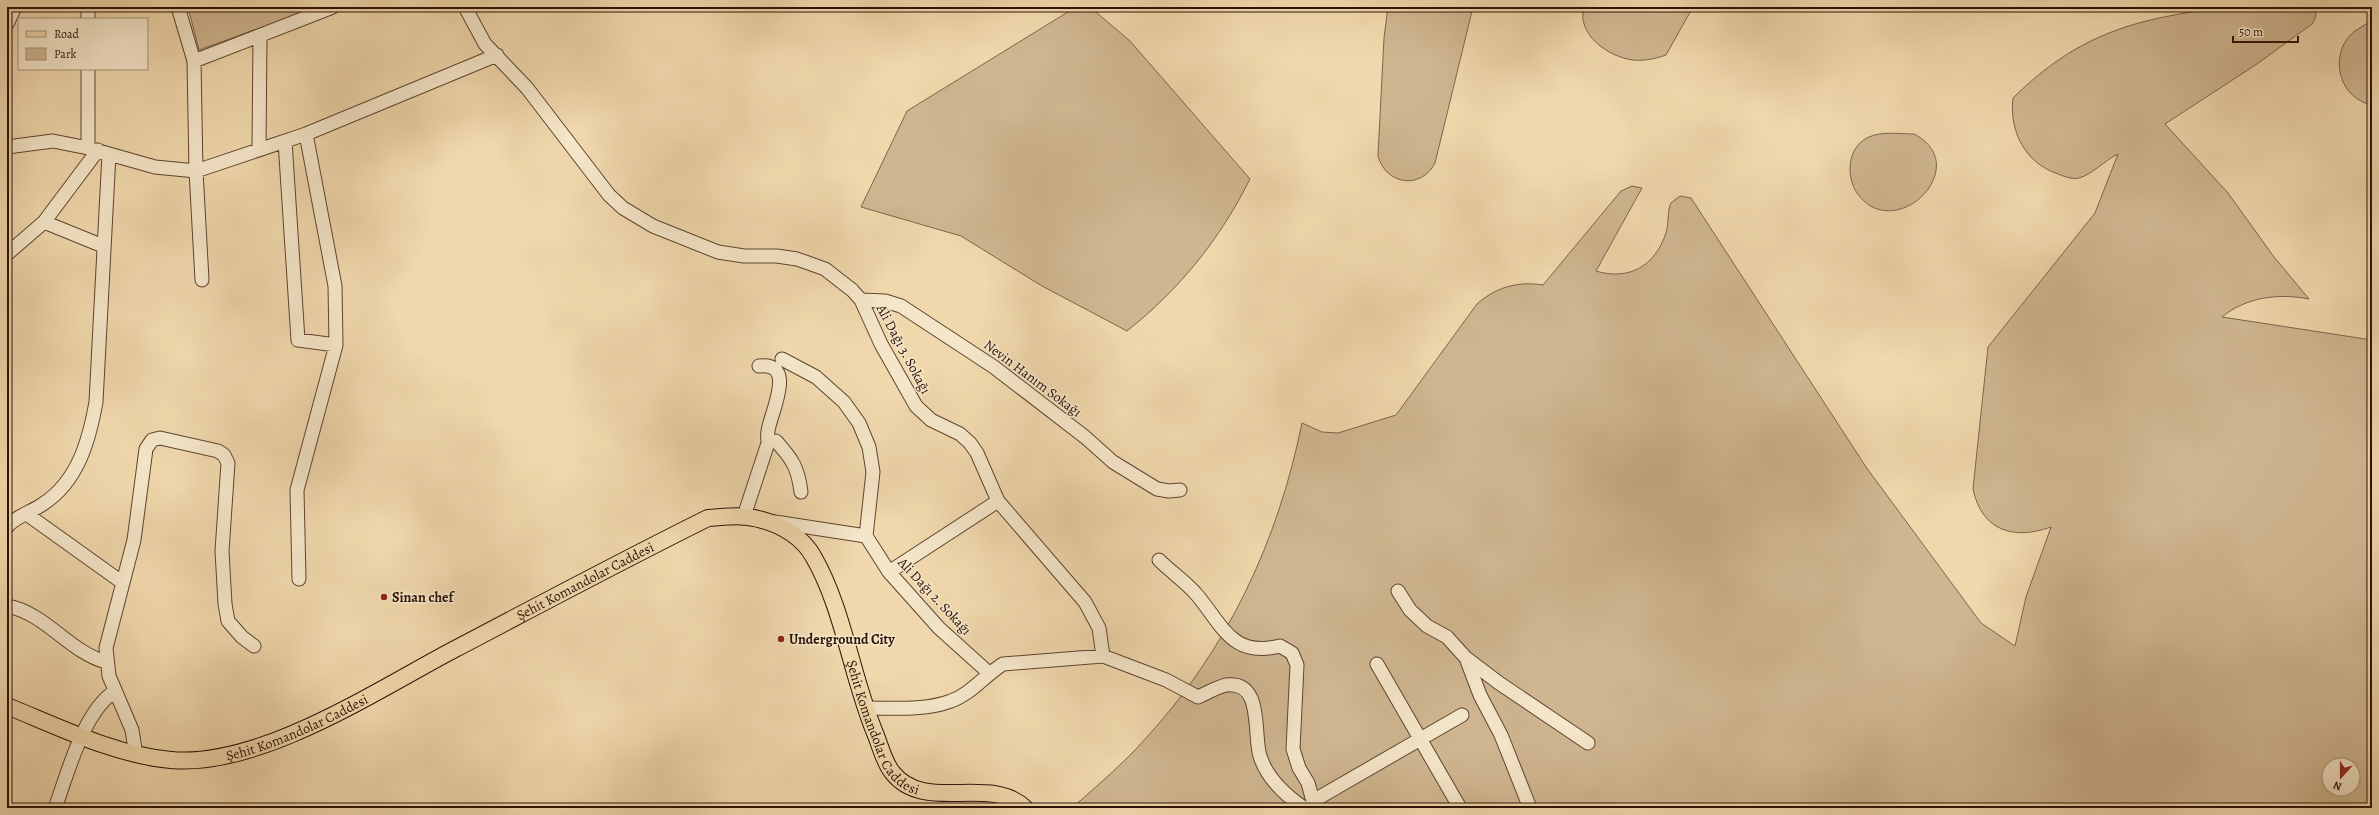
<svg xmlns="http://www.w3.org/2000/svg" width="2379" height="815" font-family="Alegreya,serif">
<style>
.green{fill:#cfb690;stroke:#7e644c;fill-rule:evenodd}
.lines{fill:none;stroke-linecap:round;stroke-linejoin:round}
.minor-casing{stroke:#5d4430;stroke-width:15}
.major-casing{stroke:#2c1207;stroke-width:18}
.minor{stroke:#f5e6c9;stroke-width:13}
.major{stroke:#f0d8ac;stroke-width:16}
.poi-dot{fill:#8f2418;stroke:#f5e6c9;stroke-width:1.5}
.labels{text-anchor:middle;stroke-width:3;stroke-linejoin:round;paint-order:stroke}
.street-label{font-size:14px;fill:#2c1207;stroke:#f5e6c9}
.poi-label{font-size:14px;font-weight:bold;fill:#2c1207;stroke:#f5e6c9;text-anchor:start}
</style>
<rect width="100%" height="100%" fill="#f0d8ac"/>
<filter id="stains"><feTurbulence type="fractalNoise" baseFrequency=".005" numOctaves="4"/><feColorMatrix values="0 0 0 0 .2 0 0 0 0 .09 0 0 0 0 .02 0 0 0 .5 -.17"/></filter>
<radialGradient id="worn" r=".72"><stop offset=".6" stop-color="#630" stop-opacity="0"/><stop offset="1" stop-color="#630" stop-opacity=".3"/></radialGradient>
<path class="green" d="M 188,7 L 318,7 L 199,50 Z
M 1076,7 L 1090,7 L 1130,41 L 1250,179 C 1220,239 1180,289 1127,331 L 1042,286 L 961,236 L 861,207 L 907,111 Z
M 1388,7 L 1473,7 L 1435,163 C 1421,190 1386,185 1378,156 L 1384,38 Z
M 1584,7 L 1693,7 L 1666,55 C 1655,59 1644,61 1633,60 C 1608,57 1576,34 1584,7 Z
M 2228,7 L 2315,7 C 2317,13 2316,18 2312,24 L 2257,64 L 2165,124 L 2228,193 L 2274,257 L 2309,299 C 2279,293 2246,297 2222,317 L 2372,340 L 2372,808 L 1072,808 C 1098,785 1124,763 1147,737 C 1228,648 1278,541 1302,423 L 1322,432 L 1338,433 L 1396,415 L 1477,304 C 1496,287 1518,281 1543,285 L 1621,191 L 1632,186 L 1642,188 L 1596,271 C 1629,281 1655,266 1666,233 C 1669,223 1667,211 1671,203 L 1680,196 L 1691,198 L 1866,467 L 1981,623 L 2015,646 L 2026,597 L 2051,527 C 2015,540 1982,532 1973,489 L 1988,347 L 2095,213 L 2118,154 C 2105,160 2093,174 2079,178 C 2073,180 2063,176 2058,174 C 2025,163 2009,131 2013,98 C 2080,32 2138,18 2228,7 ZM 2329,765 L 2353,765 L 2353,789 L 2329,789 Z
M 2372,20 L 2372,105 C 2342,99 2330,63 2347,39 C 2352,31 2364,26 2372,20 Z
M 1914,134 C 1974,165 1899,242 1860,197 C 1845,180 1846,147 1869,137 C 1882,131 1900,134 1914,134 Z"/>
<g class="lines">
<g class="minor-casing">
<path id="minor" d="M 88,7 L 88,19
M 178,7 L 194,61 L 196,171 L 202,280
M 465,7 L 485,44 L 527,88 L 609,195 L 623,208 L 653,226 L 718,252 L 744,256 L 777,256 L 797,259 L 825,269 L 852,290 L 861,300 L 881,344 L 916,406 L 931,420 L 960,434 L 970,443 L 977,453 L 998,501 L 1085,602 L 1099,628 L 1103,656
M 7,24 L 15,7
M 194,61 L 333,7
M 88,69 L 88,148
M 285,141 L 298,340 L 336,345
M 7,147 L 53,141 L 88,148 L 155,167 L 196,171 L 306,134 L 497,55
M 259,148 L 260,36
M 44,222 L 103,246
M 7,254 L 44,222 L 98,150
M 861,300 L 885,301 L 901,306 L 994,367 L 1085,437 L 1113,462 L 1157,489 L 1169,491 L 1180,490
M 782,359 L 816,377 L 844,402 L 859,423 L 869,447 L 873,472 L 866,536 L 889,572 L 939,628 L 989,673
M 768,443 L 776,441 C 792,459 798,467 801,492
M 28,515 L 123,583
M 744,516 L 768,443 C 768,439 767,435 768,431 C 770,414 798,361 759,366
M 775,522 L 866,536
M 7,527 C 13,518 33,511 43,504 C 78,481 89,441 96,402 L 109,154
M 1159,560 C 1171,572 1186,582 1197,595 C 1223,626 1232,658 1280,646 L 1292,653 L 1297,665 L 1293,749 L 1299,768 L 1308,783 L 1313,801 L 1313,808
M 889,572 L 998,501
M 299,579 L 297,490 L 336,345 L 335,286 L 306,134
M 1398,591 L 1410,610 L 1427,626 L 1447,637 L 1466,658
M 7,606 C 46,613 69,652 106,662
M 1377,664 L 1460,808
M 865,708 C 892,708 925,711 951,701 C 971,694 985,675 1003,664 L 1103,656 L 1166,680 L 1198,697 C 1207,693 1217,687 1226,685 C 1264,680 1253,735 1260,756 C 1267,779 1285,795 1304,808
M 136,755 L 132,730 L 109,676 L 106,648 L 134,540 L 146,449 L 152,440 L 160,438 L 218,451 L 224,455 L 228,463 L 222,551 L 225,604 L 228,621 L 242,637 L 254,646
M 1313,801 L 1462,715
M 55,808 C 68,773 83,712 115,691
M 1530,808 L 1501,735 L 1480,695 L 1466,658 L 1499,683 L 1588,743"/>
</g>
<g class="major-casing">
<g id="major">
<path id="s1" d="M 7,706 C 59,727 115,755 171,760 C 260,768 377,690 455,649 C 539,605 623,560 708,518 C 726,517 744,514 762,520 C 782,525 803,538 813,556 C 843,607 852,678 875,733 C 880,745 884,762 892,772 C 924,814 989,774 1025,808"/>
</g>
</g>
<use href="#minor" class="minor"/>
<use href="#major" class="major"/>
</g>
<g class="poi-dot">
<circle cx="384" cy="597" r="4"/>
<circle cx="781" cy="639" r="4"/>
</g>
<g class="labels">
<g class="street-label">
<text transform="translate(904 349) rotate(62)" y="5">Ali Dağı 3. Sokağı</text>
<text transform="translate(1033 378) rotate(37)" y="5">Nevin Hanım Sokağı</text>
<text dy="5" stroke="none"><textPath href="#s1" startOffset="629">Şehit Komandolar Caddesi</textPath></text>
<text transform="translate(935 596) rotate(47)" y="5">Ali Dağı 2. Sokağı</text>
<text dy="5" stroke="none"><textPath href="#s1" startOffset="1073">Şehit Komandolar Caddesi</textPath></text>
<text dy="5" stroke="none"><textPath href="#s1" startOffset="305">Şehit Komandolar Caddesi</textPath></text>
</g>
<g class="poi-label">
<text x="392" y="602">Sinan chef</text>
<text x="789" y="644">Underground City</text>
</g>
</g>
<rect width="2379" height="815" fill="none" stroke="#f0d8ac" stroke-width="24"/>
<rect x="8" y="8" width="2363" height="799" fill="none" stroke="#2c1207" stroke-width="2"/>
<rect x="12" y="12" width="2355" height="791" fill="none" stroke="#2c1207"/>
<rect x="18" y="18" width="130" height="52" fill="#f5e6c9" stroke="#a5917b"/>
<rect x="26" y="31" width="20" height="6" fill="#f0d8ac" stroke="#a5917b"/>
<text x="54" y="38" font-size="12" fill="#2c1207">Road</text>
<rect x="26" y="48" width="20" height="12" fill="#cfb690" stroke="#a5917b"/>
<text x="54" y="58" font-size="12" fill="#2c1207">Park</text>
<g transform="translate(2341 777) rotate(201)"><circle r="19" fill="#f5e6c9" stroke="#a5917b"/>
<path d="M0-3L7 15L0 10L-7 15Z" fill="#8f2418"/>
<text y="-6" font-size="11" font-weight="bold" text-anchor="middle" fill="#2c1207">N</text>
</g>
<path d="M2233 36v6h65v-6" fill="none" stroke="#2c1207" stroke-width="2"/>
<text x="2239" y="36" font-size="12" fill="#2c1207" stroke="#f5e6c9" stroke-width="3" paint-order="stroke">50 m</text>
<rect width="100%" height="100%" filter="url(#stains)"/>
<rect width="100%" height="100%" fill="url(#worn)"/>
</svg>
